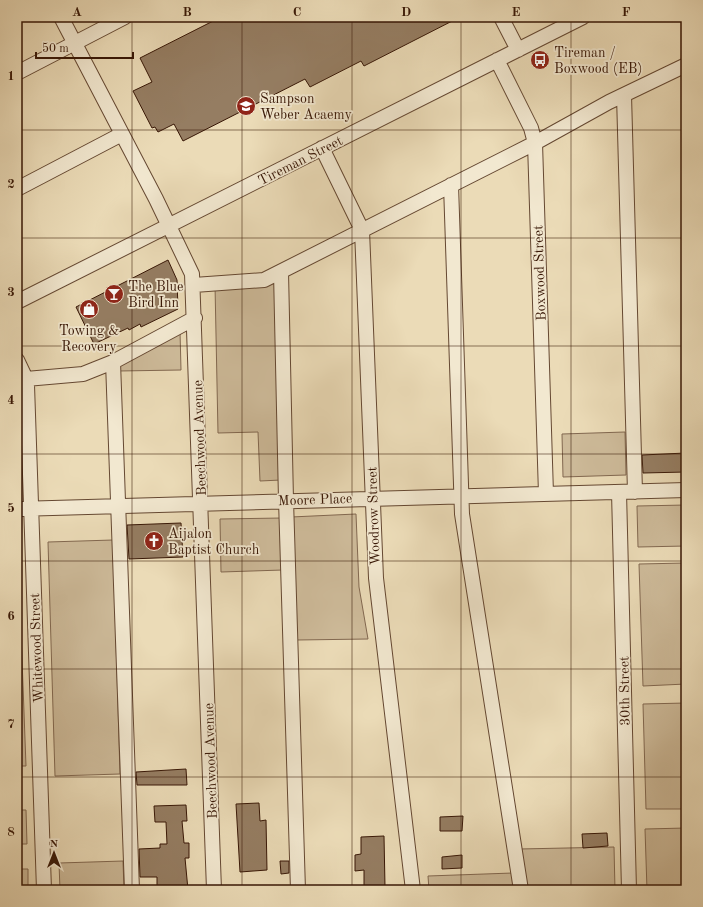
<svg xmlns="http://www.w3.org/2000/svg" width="703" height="907" font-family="'Old Standard TT',serif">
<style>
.green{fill:#cdba99;stroke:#826850}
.building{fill:#957d62;stroke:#381706}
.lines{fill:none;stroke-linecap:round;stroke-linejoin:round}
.minor-casing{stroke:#654832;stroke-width:16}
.minor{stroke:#f2e8d0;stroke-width:14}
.grid{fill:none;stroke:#381706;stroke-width:1;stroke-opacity:0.55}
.labels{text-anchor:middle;stroke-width:3.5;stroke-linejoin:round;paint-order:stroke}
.poi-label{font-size:14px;fill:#381706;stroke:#f2e8d0;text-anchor:start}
.street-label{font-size:14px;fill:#381706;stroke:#f2e8d0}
.neatline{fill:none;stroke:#381706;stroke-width:1.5}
.grid-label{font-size:13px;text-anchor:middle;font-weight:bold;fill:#381706}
</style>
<rect width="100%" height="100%" fill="#ebdbb7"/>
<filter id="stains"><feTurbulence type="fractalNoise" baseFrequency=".005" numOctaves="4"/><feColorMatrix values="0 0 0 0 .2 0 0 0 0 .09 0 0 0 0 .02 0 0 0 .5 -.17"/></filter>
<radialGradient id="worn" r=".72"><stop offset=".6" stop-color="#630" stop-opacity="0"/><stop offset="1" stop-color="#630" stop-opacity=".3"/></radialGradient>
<path class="green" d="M 276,283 L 281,480 L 260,481 L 258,432 L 218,433 L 215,285 Z
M 180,331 L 181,370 L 119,371 L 119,363 Z
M 625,432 L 626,475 L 563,477 L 562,434 Z
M 686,505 L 686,546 L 638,547 L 637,506 Z
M 356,514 L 359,587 L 368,639 L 297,640 L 291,517 Z
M 282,518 L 283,570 L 221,572 L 220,519 Z
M 17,524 L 26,766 L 17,766 Z
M 113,540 L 120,774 L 55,776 L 48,542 Z
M 686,563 L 686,684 L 643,686 L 639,564 Z
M 686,703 L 686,809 L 646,809 L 643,704 Z
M 17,810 L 26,810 L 27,844 L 17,844 Z
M 686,828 L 686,890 L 647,890 L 645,829 Z
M 614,847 L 615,890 L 525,890 L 519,849 Z
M 123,861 L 124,890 L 60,890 L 59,863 Z
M 17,869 L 28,869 L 28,890 L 17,890 Z
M 513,873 L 516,890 L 429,890 L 428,876 Z"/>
<path class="building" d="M 221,17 L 460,17 L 364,66 L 361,61 L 310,87 L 305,79 L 183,141 L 174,124 L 158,132 L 155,127 L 152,128 L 133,91 L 152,82 L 140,58 Z
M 168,260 L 177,280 L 178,309 L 141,327 L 140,324 L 129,330 L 128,328 L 94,344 L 76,307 Z
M 686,453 L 686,472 L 643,473 L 642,455 Z
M 181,523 L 183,557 L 129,559 L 127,525 Z
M 186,769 L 187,785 L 137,785 L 136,772 Z
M 259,803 L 260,821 L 266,820 L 267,870 L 240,872 L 236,804 Z
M 186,805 L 187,821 L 182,821 L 184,843 L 189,843 L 189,858 L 185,858 L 188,890 L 157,890 L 157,877 L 140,877 L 139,849 L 160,848 L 160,844 L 167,844 L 166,822 L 155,822 L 154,806 Z
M 463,816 L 462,831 L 440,831 L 440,817 Z
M 607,833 L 608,846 L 583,848 L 582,834 Z
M 384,836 L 385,887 L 364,888 L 364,870 L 355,871 L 355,855 L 361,854 L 361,837 Z
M 462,855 L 462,868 L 442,869 L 442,857 Z
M 280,861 L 289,861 L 289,873 L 281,874 Z"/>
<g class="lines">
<g class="minor-casing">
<path id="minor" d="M 61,17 L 156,199 L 192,274 L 214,890
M 501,17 L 518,50
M 497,60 L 531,128 L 535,143 L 546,494
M 17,73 L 125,17
M 624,95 L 635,492
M 322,148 L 362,230 L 376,578 L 413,890
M 451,185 L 462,514 L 521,890
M 17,189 L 122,134
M 281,272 L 286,500 L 298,890
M 194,285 L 264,280 L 535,143 L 609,102 L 686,65
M 17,302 L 583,17
M 17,360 L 26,379 L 27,385 L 44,890
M 113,362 L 132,890
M 26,379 L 83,374 L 113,362 L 195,318
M 619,492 L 629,890
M 17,509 L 686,490"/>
</g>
<use href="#minor" class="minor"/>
</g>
<path class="grid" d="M 132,17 L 132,890M 242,17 L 242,890M 352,17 L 352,890M 461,17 L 461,890M 571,17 L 571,890M 17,130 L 686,130M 17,238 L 686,238M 17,346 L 686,346M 17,454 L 686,454M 17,561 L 686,561M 17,669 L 686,669M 17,777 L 686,777"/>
<defs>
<g id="bus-disc" transform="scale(1)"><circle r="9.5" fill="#8f2418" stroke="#f2e8d0"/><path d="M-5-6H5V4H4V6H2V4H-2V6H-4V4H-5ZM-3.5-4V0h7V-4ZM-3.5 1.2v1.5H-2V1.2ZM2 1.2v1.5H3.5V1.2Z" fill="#fff"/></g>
<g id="school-disc" transform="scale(1)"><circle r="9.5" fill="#8f2418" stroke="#f2e8d0"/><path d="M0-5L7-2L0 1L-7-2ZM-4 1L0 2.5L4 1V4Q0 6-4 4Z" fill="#fff"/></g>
<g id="bar-disc" transform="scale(1)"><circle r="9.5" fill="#8f2418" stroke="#f2e8d0"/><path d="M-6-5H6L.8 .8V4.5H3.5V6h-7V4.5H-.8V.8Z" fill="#fff"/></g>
<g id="shop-disc" transform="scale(1)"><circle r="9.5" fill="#8f2418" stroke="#f2e8d0"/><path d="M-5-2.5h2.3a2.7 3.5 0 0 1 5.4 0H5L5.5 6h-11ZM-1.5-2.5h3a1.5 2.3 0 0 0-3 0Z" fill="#fff"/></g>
<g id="church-disc" transform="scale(1)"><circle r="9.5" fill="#8f2418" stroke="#f2e8d0"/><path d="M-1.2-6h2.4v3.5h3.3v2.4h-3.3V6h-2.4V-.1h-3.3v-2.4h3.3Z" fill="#fff"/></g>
</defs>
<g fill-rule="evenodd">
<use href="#bus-disc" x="540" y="60"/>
<use href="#school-disc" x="246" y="106"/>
<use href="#bar-disc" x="114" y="294"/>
<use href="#shop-disc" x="89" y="309"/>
<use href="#church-disc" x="154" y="541"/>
</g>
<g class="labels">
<g class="poi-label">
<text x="554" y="57">Tireman /<tspan x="554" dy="16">Boxwood (EB)</tspan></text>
<text x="260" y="103">Sampson<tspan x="260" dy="16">Weber Acaemy</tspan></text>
<text x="128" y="291">The Blue<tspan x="128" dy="16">Bird Inn</tspan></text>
<text x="89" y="335" text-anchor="middle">Towing &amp;<tspan x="89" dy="16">Recovery</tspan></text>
<text x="168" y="538">Aijalon<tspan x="168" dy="16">Baptist Church</tspan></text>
</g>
<g class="street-label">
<text transform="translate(300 160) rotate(-27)" y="5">Tireman Street</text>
<text transform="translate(539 273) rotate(-92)" y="5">Boxwood Street</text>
<text transform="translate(199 438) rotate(-92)" y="5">Beechwood Avenue</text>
<text transform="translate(315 499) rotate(-2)" y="5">Moore Place</text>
<text transform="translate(373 516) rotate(-92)" y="5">Woodrow Street</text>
<text transform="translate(36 648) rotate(-92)" y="5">Whitewood Street</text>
<text transform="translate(624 691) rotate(-91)" y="5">30th Street</text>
<text transform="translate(210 761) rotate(-92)" y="5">Beechwood Avenue</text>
</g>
</g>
<rect width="703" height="907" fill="none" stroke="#ebdbb7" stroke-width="44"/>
<g transform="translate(54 853)" stroke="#f2e8d0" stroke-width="3" paint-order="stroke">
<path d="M0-3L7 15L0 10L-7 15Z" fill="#381706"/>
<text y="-6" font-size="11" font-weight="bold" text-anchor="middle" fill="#381706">N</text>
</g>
<path d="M36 52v6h97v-6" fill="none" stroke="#381706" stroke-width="2"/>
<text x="42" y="52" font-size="12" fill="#381706" stroke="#f2e8d0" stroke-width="3" paint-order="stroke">50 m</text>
<rect x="22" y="22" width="659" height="863" class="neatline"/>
<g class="grid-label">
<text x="77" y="16">A</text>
<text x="187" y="16">B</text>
<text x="297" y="16">C</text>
<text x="406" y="16">D</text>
<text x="516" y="16">E</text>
<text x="626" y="16">F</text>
<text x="11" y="80">1</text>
<text x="11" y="188">2</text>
<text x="11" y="296">3</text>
<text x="11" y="404">4</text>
<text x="11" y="512">5</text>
<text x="11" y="620">6</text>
<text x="11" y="728">7</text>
<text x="11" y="836">8</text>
</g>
<rect width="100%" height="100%" filter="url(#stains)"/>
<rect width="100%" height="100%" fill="url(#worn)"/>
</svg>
